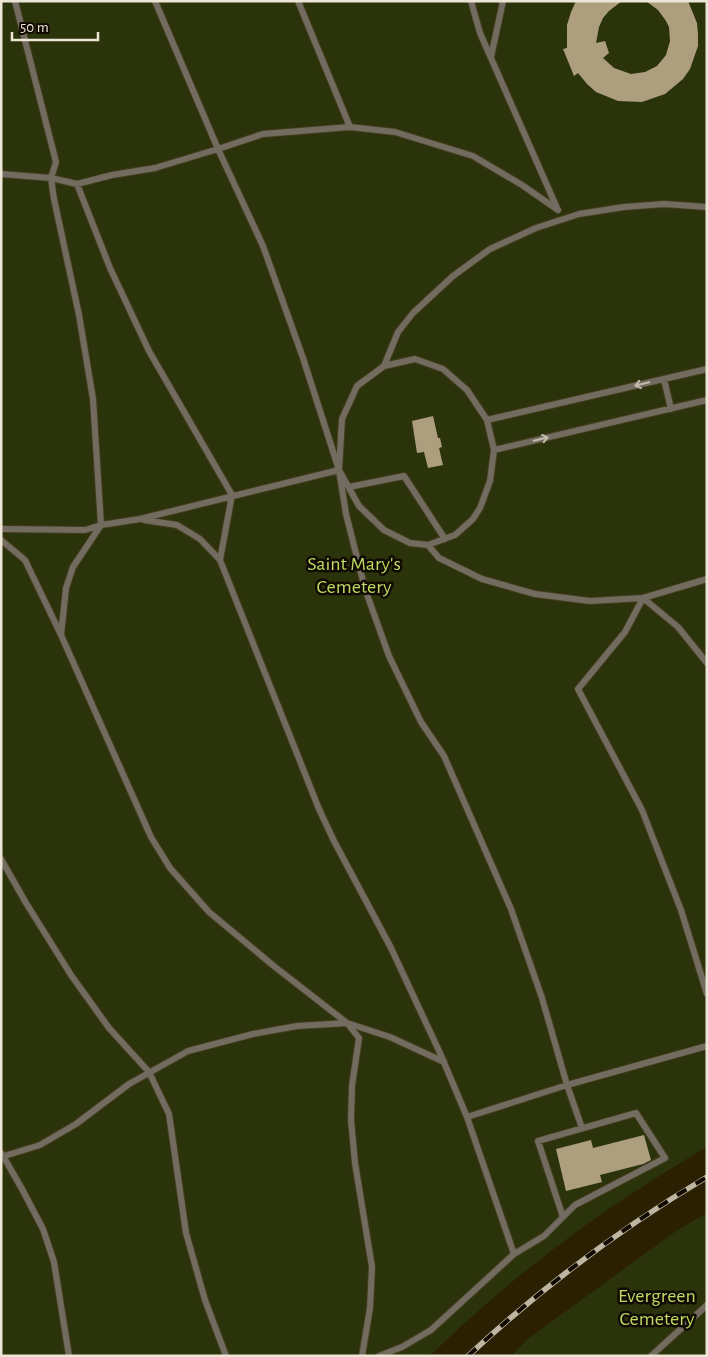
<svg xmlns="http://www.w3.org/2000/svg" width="708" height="1357" font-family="'Alegreya Sans',sans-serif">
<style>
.green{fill:#2a330a}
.building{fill:#ad9e7e}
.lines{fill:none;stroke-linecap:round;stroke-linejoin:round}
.service-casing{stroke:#473c20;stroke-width:8}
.service{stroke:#716c5f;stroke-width:6}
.rail-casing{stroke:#beb5a2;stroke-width:5.5}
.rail{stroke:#100a02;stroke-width:4;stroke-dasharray:11;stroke-linecap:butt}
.oneway{stroke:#c2bbac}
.labels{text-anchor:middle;stroke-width:5;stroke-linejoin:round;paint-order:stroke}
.park-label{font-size:20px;fill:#beda63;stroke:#100a02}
</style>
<rect width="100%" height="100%" fill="#2c2003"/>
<path class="green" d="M 1,1 L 707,1 L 707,1147 C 606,1206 513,1274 430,1356 L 1,1356 Z
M 707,1213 L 707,1356 L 511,1356 L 529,1338 L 676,1231 Z"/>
<path class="building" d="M 576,1 L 622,1 L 609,11 L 603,18 L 599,27 L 596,43 L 605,41 L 609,53 L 603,58 L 614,68 L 631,74 L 645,72 L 657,66 L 666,55 L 670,41 L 669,27 L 666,21 L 658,10 L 646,1 L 688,1 L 697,23 L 698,34 L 698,46 L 690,69 L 683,79 L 665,94 L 642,102 L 618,101 L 596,92 L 587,84 L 578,73 L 574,76 L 563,49 L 567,48 L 567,25 L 571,12 Z
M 433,416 L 438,438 L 440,438 L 442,447 L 439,448 L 443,465 L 428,468 L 424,452 L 417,453 L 412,421 Z
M 644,1135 L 651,1160 L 643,1164 L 600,1175 L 602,1182 L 566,1191 L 556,1149 L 591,1140 L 593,1148 Z"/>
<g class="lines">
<g class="service-casing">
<path id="service" d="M 15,1 L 56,162 L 51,178 L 54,199 L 79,315 L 93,399 L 101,525 L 73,567 L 66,588 L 61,635
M 155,1 L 218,149 L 263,246 L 303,358 L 339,470 L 346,514 L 365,589 L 389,656 L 421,722 L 444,756 L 511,909 L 542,998 L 567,1085 L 582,1128
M 298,1 L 350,127
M 471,1 L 480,33 L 557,208
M 491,57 L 503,1
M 1,174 L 51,178 L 77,184 L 112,175 L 155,168 L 218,149 L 263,134 L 350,127 L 395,132 L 473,156 L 522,185 L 558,210
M 77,184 L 110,268 L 149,351 L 232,495 L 220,560 L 319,809 L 334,841 L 391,948 L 440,1053 L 467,1117 L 514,1254
M 415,359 L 443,369 L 467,390 L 487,420 L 494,450 L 490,481 L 480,508 L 473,519 L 455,535 L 428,545 L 410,543 L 384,530 L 359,506 L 339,470 L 342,419 L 357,386 L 384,366 Z
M 384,366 L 398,332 L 413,313 L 453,276 L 490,249 L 536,228 L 579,214 L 624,207 L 664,204 L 707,207
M 664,379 L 671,409
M 487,420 L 707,369
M 494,450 L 707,400
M 349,487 L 404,476 L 445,539
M 144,520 L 177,525 L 200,539 L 220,560
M 1,529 L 85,530 L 101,525 L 140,519 L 339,470
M 1,540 L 25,560 L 61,635 L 151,837 L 170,868 L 209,912 L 275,967 L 347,1023 L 359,1038 L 352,1086 L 351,1120 L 355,1163 L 372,1267 L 370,1308 L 362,1356
M 428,545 L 439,558 L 482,579 L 535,594 L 590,601 L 643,598 L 707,579
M 707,663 L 678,627 L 643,598 L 625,632 L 578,689 L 642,810 L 681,910 L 707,994
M 1,859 L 26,903 L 71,975 L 109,1028 L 149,1072 L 169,1114 L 186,1233 L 205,1300 L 226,1356
M 467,1117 L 567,1085 L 707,1046
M 2,1154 L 22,1189 L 43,1229 L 54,1262 L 69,1356
M 1,1157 L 40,1145 L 76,1124 L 129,1084 L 188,1051 L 253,1034 L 297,1026 L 347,1023 L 390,1037 L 444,1062
M 379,1356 L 402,1347 L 431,1330 L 514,1254 L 544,1236 L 575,1205 L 665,1158 L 636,1113 L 538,1141 L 563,1217
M 651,1356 L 707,1305"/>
</g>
<use href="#service" class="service"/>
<g class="rail-casing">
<path id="rail" d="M 468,1356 C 541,1288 621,1228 707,1177"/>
</g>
<use href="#rail" class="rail"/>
</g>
<defs><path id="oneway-shaft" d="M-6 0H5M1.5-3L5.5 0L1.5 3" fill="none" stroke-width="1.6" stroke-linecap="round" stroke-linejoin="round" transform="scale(1.25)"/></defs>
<g class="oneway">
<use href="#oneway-shaft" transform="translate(642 384) rotate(167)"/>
<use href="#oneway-shaft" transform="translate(541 439) rotate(-13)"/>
</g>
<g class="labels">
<g class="park-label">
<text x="354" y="570">Saint Mary's<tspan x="354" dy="23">Cemetery</tspan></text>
<text x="657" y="1302">Evergreen<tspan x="657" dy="23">Cemetery</tspan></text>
</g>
</g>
<rect width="708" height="1357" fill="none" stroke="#ede5d5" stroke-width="5"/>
<path d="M12 32v8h86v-8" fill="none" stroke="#ede5d5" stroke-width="2.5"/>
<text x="20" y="32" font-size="15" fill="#ede5d5" stroke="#100a02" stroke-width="4" paint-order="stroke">50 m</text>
</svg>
